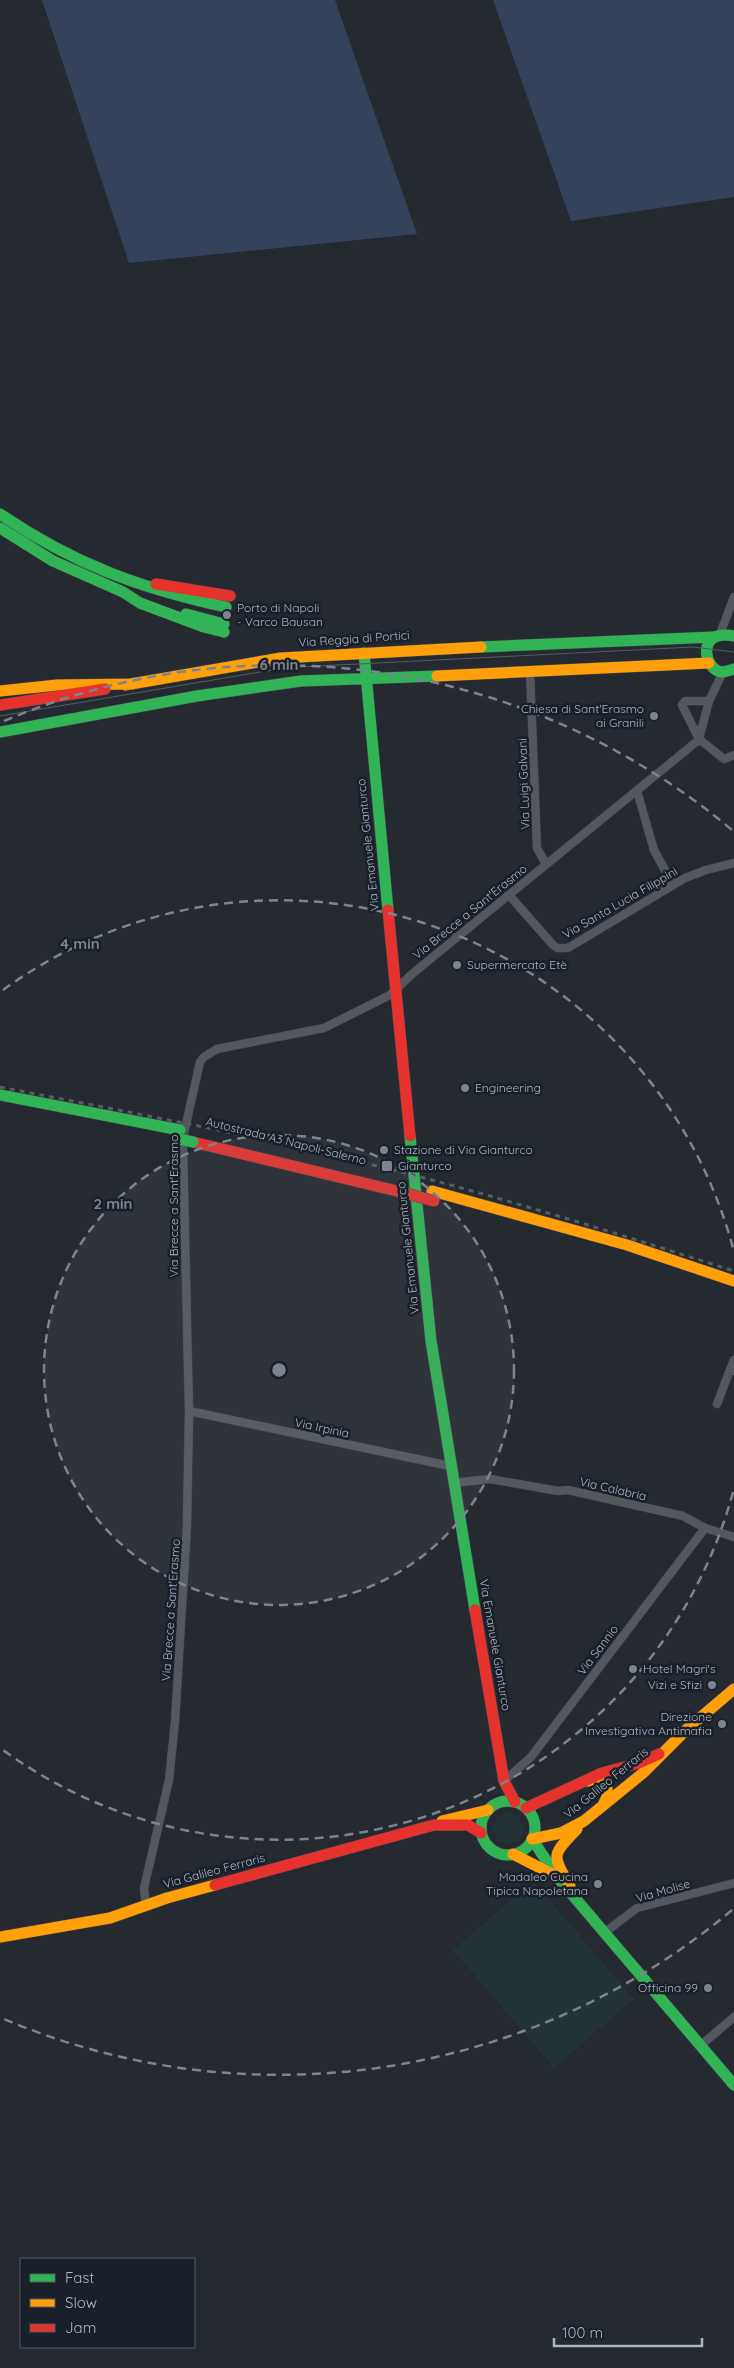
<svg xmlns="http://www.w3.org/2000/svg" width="734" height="2368" font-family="Quicksand,sans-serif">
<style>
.green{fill:#233336}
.water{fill:#344359}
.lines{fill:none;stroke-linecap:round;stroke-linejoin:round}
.street-casing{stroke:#414449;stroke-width:9}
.fast-casing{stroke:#42464d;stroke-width:12}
.slow-casing{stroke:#42464d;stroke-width:12}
.jam-casing{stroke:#42464d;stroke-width:12}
.street{stroke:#54575e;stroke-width:8}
.fast{stroke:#30b455;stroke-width:11}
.slow{stroke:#ff9f0a;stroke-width:11}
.jam{stroke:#e5322d;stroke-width:11}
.tram{stroke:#575b62;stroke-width:1}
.rail{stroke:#575b62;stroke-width:3;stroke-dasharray:5 5;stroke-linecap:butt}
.fast-bridge-casing{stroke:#41454b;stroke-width:12;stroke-linecap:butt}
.jam-bridge-casing{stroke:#41454b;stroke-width:12;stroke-linecap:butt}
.fast-bridge{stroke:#30b455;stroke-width:11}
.jam-bridge{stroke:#e5322d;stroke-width:11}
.ring{fill:none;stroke:#7d848f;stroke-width:2.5;stroke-dasharray:9 6}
.poi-dot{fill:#7d848f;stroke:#19202a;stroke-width:2}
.labels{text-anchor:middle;stroke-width:5;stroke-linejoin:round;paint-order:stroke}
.poi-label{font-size:12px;fill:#adb5c2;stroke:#19202a;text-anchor:start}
.street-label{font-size:12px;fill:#adb5c2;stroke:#19202a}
.centre{fill:#7d848f;stroke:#19202a;stroke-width:2.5}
.ring-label{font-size:15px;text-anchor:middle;font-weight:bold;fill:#7d848f;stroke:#19202a;stroke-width:5;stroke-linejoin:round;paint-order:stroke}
</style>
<rect width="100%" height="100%" fill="#252930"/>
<path class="green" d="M492 1828a16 16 0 1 1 32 0a16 16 0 1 1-32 0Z
M 533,1881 L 634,1999 L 554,2068 L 453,1950 Z"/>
<path class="water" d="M 42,0 L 335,0 L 417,234 L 129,263 Z
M 493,0 L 734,0 L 734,197 L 571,221 Z"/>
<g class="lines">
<g class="street-casing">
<path id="street" d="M 720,634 L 734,597
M 530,671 L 537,848 L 546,864
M 709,701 L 685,701 L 682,705 L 699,739 L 724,759 L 734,755
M 637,791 L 654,850 L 673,885
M 509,895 L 553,945 L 557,948 L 568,948 L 685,878 L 706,870 L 734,863
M 734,1360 L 730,1370 L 734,1371
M 717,1404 L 730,1370
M 189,1411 L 450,1466
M 453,1483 L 490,1479 L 558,1491 L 568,1490 L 683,1516 L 705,1528 L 734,1537
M 504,1781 L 531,1757 L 705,1528
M 146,1906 L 144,1888 L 169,1780 L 175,1722 L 187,1525 L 189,1411 L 183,1148 L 184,1133 L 200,1062 L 204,1057 L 217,1049 L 324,1028 L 390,995 L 412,974 L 695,743 L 699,739 L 709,701 L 723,672
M 604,1933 L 637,1908 L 734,1883
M 700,2046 L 734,2017"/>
</g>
<g class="fast-casing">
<path id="fast" d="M 0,514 C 74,564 139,588 226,607
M 0,528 L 53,561 L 123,592 L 140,603 L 204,627 L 224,632
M 186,614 L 224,624
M 734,636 C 696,628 703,670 722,672 C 725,672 731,670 734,669
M 481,647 L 714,637
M 364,653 L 388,910
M 0,732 L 197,696 L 301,681 L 437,676
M 0,1095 L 180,1130
M 410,1136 L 431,1341 L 475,1610
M481 1828a27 27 0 1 1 54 0a27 27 0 1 1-54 0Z
M 532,1839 L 558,1878 L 734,2085"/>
</g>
<g class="slow-casing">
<path id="slow" d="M 437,676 L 709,663
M 125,685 L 281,658 L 481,647
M 0,691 L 57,685 L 133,684
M 432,1191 L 627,1245 L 734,1281
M 588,1781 L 601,1780 C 609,1787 609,1794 604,1803
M 442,1821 L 488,1810
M 532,1839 L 561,1833 L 584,1821 L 643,1773 L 687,1729 L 734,1689
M 513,1854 L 552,1874
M 570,1886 C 551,1853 552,1856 577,1829
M 0,1937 L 110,1918 L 167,1898 L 215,1885"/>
</g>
<g class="jam-casing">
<path id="jam" d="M 156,584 L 230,596
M 0,705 L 105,689
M 388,910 L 410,1136
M 193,1142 L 401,1192
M 475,1610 L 504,1781 L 515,1802
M 526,1808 L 602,1773 L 639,1763 L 659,1754
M 215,1885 L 434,1825 L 468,1825 L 481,1833"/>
</g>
<use href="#street" class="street"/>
<use href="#fast" class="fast"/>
<use href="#slow" class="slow"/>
<use href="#jam" class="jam"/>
<path class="tram" d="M 0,716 L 272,670 L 299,667 L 693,647 L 734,652"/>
<path class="rail" d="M 0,1087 C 144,1115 289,1142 432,1180 C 533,1207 634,1239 734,1271"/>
<g class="fast-bridge-casing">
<path id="fast-bridge" d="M 179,1139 L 193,1142"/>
</g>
<g class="jam-bridge-casing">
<path id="jam-bridge" d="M 401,1192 L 434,1201"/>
</g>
<use href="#fast-bridge" class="fast-bridge"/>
<use href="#jam-bridge" class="jam-bridge"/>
</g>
<circle cx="279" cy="1370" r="235" fill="#7d848f" fill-opacity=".12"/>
<g class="ring">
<circle cx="279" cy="1370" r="235"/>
<path d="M733 1492A470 470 0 0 1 3 1750M3 990A470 470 0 0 1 733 1248"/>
<path d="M732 1910A705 705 0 0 1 4 2019M4 721A705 705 0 0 1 732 830"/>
</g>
<g class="poi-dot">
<circle cx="227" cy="615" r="5"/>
<circle cx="654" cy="716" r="5"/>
<circle cx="457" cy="965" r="5"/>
<circle cx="465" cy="1088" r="5"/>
<circle cx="384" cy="1150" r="5"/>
<rect x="381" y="1160" width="12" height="12" rx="2.5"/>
<circle cx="633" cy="1669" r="5"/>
<circle cx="712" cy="1685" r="5"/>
<circle cx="722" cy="1724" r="5"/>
<circle cx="598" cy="1884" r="5"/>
<circle cx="708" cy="1988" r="5"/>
</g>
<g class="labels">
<g class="poi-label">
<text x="237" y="612">Porto di Napoli<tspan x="237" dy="14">- Varco Bausan</tspan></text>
<text x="644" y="713" text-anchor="end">Chiesa di Sant'Erasmo<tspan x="644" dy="14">ai Granili</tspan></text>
<text x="467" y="969">Supermercato Etè</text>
<text x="475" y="1092">Engineering</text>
<text x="394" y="1154">Stazione di Via Gianturco</text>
<text x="398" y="1170">Gianturco</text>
<text x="643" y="1673">Hotel Magri's</text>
<text x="702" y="1689" text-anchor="end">Vizi e Sfizi</text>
<text x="712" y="1721" text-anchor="end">Direzione<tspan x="712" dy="14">Investigativa Antimafia</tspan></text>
<text x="588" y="1881" text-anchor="end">Madaleo Cucina<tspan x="588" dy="14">Tipica Napoletana</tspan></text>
<text x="698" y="1992" text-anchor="end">Officina 99</text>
</g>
<g class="street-label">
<text transform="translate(354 639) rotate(-4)" y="4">Via Reggia di Portici</text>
<text transform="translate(524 784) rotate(-92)" y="4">Via Luigi Galvani</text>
<text transform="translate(368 845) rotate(-96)" y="4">Via Emanuele Gianturco</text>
<text transform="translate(620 903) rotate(-30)" y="4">Via Santa Lucia Filippini</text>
<text transform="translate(470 912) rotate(-39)" y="4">Via Brecce a Sant'Erasmo</text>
<text transform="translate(286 1141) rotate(14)" y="4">Autostrada A3 Napoli-Salerno</text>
<text transform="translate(174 1206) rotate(-90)" y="4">Via Brecce a Sant'Erasmo</text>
<text transform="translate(408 1248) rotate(-96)" y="4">Via Emanuele Gianturco</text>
<text transform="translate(322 1428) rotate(12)" y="4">Via Irpinia</text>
<text transform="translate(613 1489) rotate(13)" y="4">Via Calabria</text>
<text transform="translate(171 1610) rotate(-86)" y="4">Via Brecce a Sant'Erasmo</text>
<text transform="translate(495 1645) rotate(80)" y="4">Via Emanuele Gianturco</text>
<text transform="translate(598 1650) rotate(-53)" y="4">Via Sannio</text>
<text transform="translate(606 1783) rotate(-39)" y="4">Via Galileo Ferraris</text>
<text transform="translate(214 1871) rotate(-15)" y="4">Via Galileo Ferraris</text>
<text transform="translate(663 1891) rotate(-16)" y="4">Via Molise</text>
</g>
</g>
<circle cx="279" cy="1370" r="8" class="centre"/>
<g class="ring-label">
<text x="279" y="670">6 min</text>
<text x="80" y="949">4 min</text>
<text x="113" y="1209">2 min</text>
</g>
<rect x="20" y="2258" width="175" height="90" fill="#19202a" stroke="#545c67"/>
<rect x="30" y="2274" width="25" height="8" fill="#30b455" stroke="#545c67"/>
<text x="65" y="2283" font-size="15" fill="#adb5c2">Fast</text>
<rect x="30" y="2299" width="25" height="8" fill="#ff9f0a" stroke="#545c67"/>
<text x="65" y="2308" font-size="15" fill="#adb5c2">Slow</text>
<rect x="30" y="2324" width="25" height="8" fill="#e5322d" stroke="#545c67"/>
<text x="65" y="2333" font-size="15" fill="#adb5c2">Jam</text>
<path d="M554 2338v8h148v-8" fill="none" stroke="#adb5c2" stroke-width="2.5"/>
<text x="562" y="2338" font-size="15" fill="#adb5c2" stroke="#19202a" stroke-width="4" paint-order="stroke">100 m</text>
</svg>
